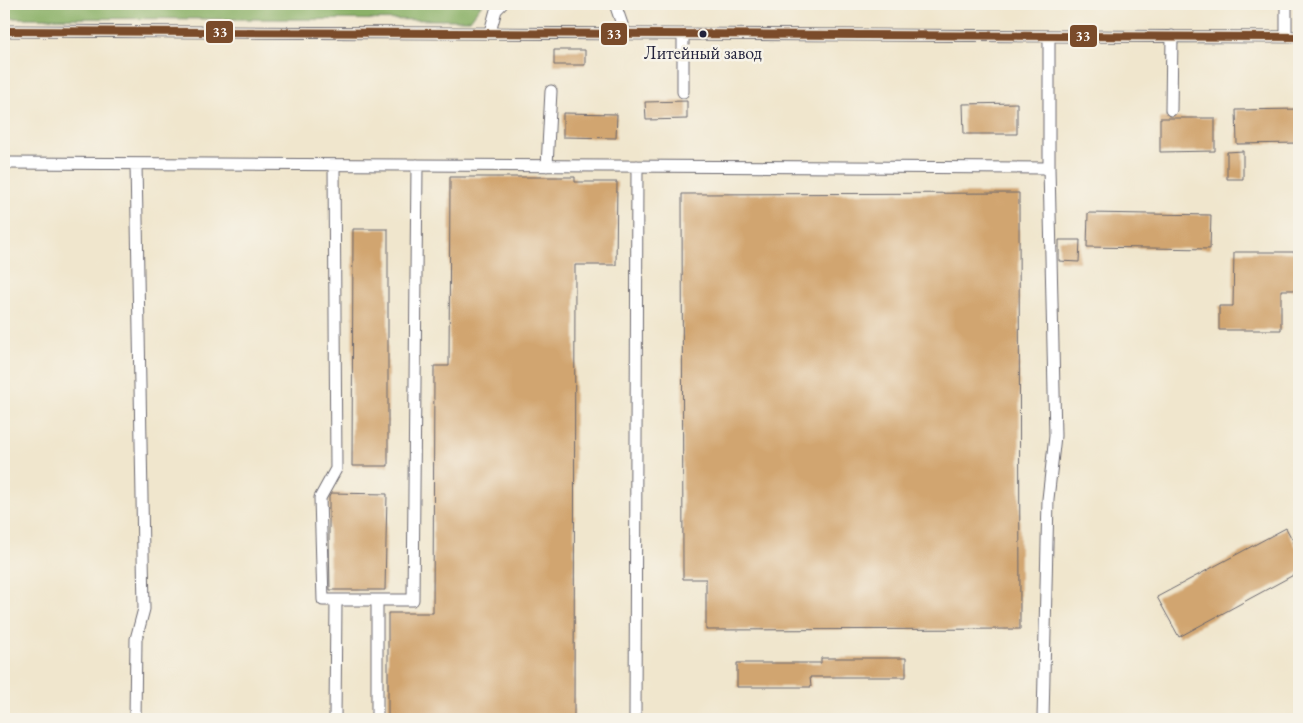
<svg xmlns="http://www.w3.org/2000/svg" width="1303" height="723" font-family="'EB Garamond',serif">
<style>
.forest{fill:#8bb167;stroke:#566a51}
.building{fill:#d1a570}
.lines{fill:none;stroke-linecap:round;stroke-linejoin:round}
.minor-casing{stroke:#6a676e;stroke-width:13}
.minor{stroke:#fff;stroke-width:11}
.bus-1-casing{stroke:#f7f3e8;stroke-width:11}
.bus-1{stroke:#7a4b2a;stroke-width:8}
.bus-dot{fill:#22223b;stroke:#f7f3e8;stroke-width:2}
.labels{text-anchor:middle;stroke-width:5;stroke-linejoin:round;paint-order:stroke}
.bus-label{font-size:18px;fill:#22223b;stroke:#f7f3e8}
.line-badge{stroke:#f7f3e8;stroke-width:2}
.badge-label{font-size:14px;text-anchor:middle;font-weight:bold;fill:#fff}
</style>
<rect width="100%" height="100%" fill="#f7f3e8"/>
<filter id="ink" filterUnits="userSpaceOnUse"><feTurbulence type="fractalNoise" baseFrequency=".02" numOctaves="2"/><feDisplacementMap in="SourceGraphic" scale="10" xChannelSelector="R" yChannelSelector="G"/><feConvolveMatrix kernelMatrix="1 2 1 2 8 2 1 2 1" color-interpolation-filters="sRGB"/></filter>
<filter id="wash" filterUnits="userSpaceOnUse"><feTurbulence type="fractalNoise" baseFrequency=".0096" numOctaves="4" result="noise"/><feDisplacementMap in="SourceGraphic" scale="20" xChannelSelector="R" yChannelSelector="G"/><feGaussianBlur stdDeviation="1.12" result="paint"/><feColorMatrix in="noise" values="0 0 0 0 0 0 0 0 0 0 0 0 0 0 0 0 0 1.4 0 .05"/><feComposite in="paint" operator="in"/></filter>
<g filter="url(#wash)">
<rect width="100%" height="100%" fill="#f0e6cd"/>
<path class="forest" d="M 4,4 L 482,4 L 470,20 L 4,18 Z"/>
<g id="blocks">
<path class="building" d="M 554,50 L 585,50 L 585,65 L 554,65 Z
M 687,101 L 687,119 L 646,120 L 645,102 Z
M 1017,103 L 1017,134 L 964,134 L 963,104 Z
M 1299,109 L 1299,143 L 1237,144 L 1236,110 Z
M 563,113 L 617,114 L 616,138 L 563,137 Z
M 1160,118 L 1215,118 L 1215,151 L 1160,152 Z
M 1243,151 L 1243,179 L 1227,179 L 1227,152 Z
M 450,177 L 575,177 L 575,182 L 617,182 L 616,265 L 575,265 L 574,719 L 388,719 L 388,613 L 433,613 L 434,366 L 449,366 Z
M 1019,193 L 1020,629 L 706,630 L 706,579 L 683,579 L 682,194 Z
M 1088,213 L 1211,215 L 1210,249 L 1087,247 Z
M 353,229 L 388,229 L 388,466 L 352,466 Z
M 1059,240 L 1080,240 L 1079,262 L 1059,261 Z
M 1234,252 L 1299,252 L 1299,290 L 1281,290 L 1281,330 L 1219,330 L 1219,306 L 1233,306 Z
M 331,493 L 387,494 L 385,590 L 330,590 L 329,538 L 329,497 Z
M 1286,528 L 1299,552 L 1299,572 L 1179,637 L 1157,597 Z
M 821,658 L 906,658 L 906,677 L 810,677 L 811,687 L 737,687 L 737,663 L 821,663 Z"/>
</g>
</g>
<g filter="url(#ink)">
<use href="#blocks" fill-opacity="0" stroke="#6a676e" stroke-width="1"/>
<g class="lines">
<g class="minor-casing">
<path id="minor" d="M 615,4 L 625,33
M 1286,4 L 1286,37
M 4,31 L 1299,37
M 490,32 L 496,10 L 502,4
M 683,92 L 683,34
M 1171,110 L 1172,36
M 4,163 L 1049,168
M 334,165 L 336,469 L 320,498 L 323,600 L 377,600
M 547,166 L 551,91
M 135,719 L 136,639 L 144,609 L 136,164
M 335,719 L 336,600
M 377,719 L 377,600 L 413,600 L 417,165
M 635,719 L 637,166
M 1043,719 L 1048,499 L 1055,436 L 1049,168 L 1049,36"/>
</g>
<use href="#minor" class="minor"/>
<g class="bus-1-casing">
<path id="bus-1" d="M 4,31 L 1299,37"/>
</g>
<use href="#bus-1" class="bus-1"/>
</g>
</g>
<circle class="bus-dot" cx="703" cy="34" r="4.5"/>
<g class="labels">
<g class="bus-label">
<text x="703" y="59">Литейный завод</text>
</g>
</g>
<g class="line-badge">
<rect x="205" y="20" width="29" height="24" rx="5" fill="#7a4b2a"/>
<rect x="600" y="22" width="28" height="24" rx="5" fill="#7a4b2a"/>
<rect x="1069" y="24" width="29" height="24" rx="5" fill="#7a4b2a"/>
</g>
<g class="badge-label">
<text x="220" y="37">33</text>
<text x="614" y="39">33</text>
<text x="1083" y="41">33</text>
</g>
<rect width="1303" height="723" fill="none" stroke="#f7f3e8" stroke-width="20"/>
</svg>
